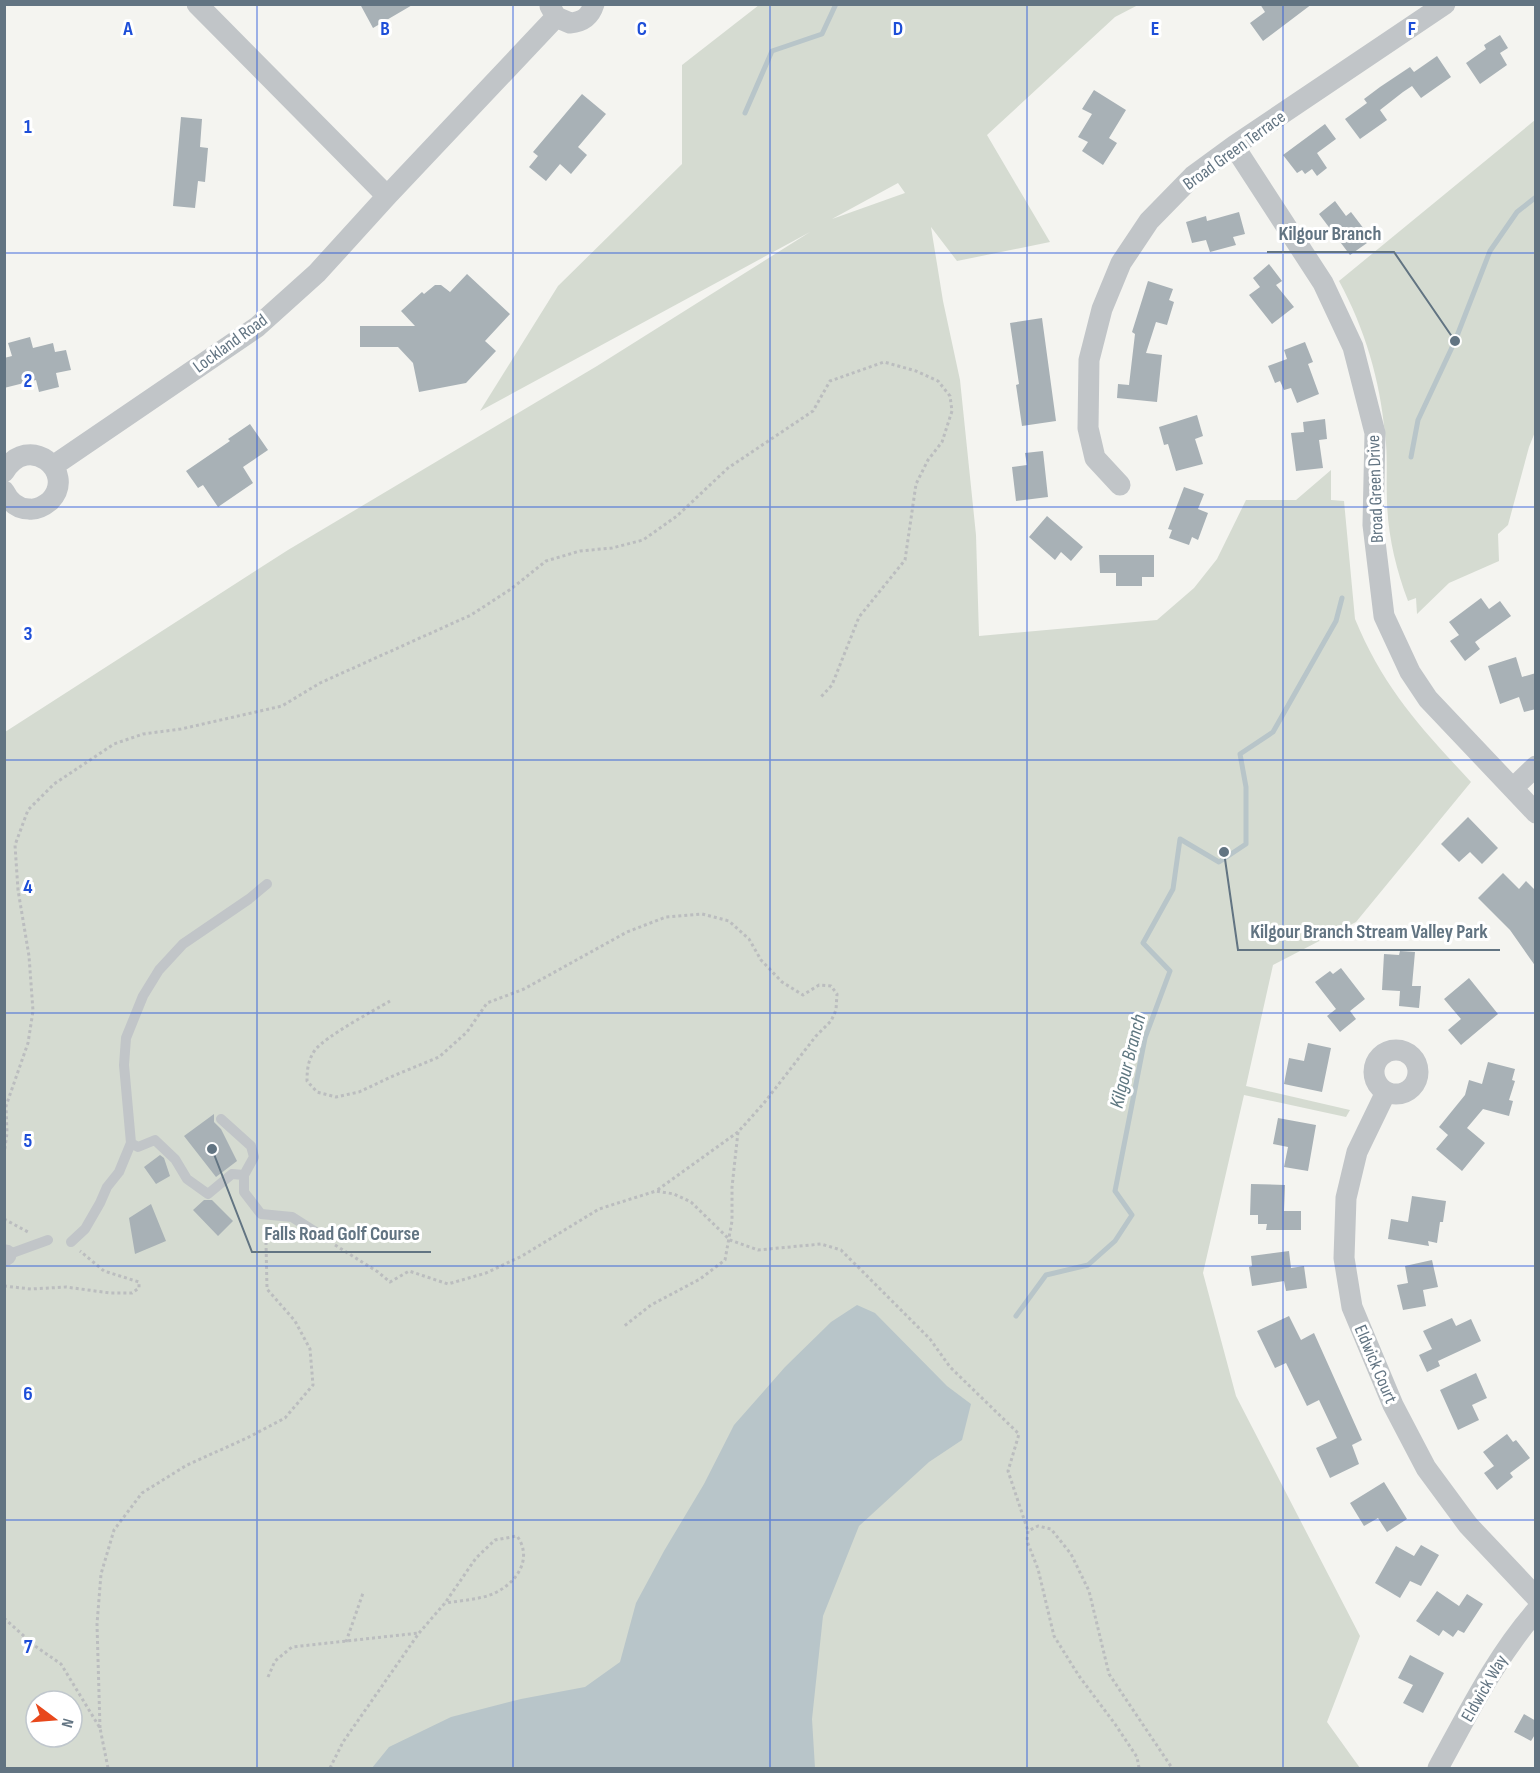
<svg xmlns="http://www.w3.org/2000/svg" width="1540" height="1773" font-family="'Sofia Sans Condensed',sans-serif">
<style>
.green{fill:#d5dbd1;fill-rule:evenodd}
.water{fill:#b8c5c9}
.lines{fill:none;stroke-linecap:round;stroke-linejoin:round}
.stream{stroke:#b8c5c9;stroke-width:5}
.building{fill:#a8b1b6}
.path{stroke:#bbbdbf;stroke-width:3;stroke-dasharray:3 3;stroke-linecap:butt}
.service{stroke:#c1c5c8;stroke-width:10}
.minor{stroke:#c1c5c8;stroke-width:21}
.grid{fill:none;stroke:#1d4ed8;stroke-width:1.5;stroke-opacity:0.55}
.labels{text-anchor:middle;stroke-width:6;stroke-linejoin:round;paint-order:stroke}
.street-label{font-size:18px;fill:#627482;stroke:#fff}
.water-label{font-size:20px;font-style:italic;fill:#5e7780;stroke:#fff}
.grid-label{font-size:20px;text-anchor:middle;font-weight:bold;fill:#1d4ed8;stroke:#fff;stroke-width:6;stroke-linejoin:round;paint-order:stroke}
.leader{fill:none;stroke:#627482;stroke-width:2}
.callout-dot{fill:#627482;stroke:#fff;stroke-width:2}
.callout-label{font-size:20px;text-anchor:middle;font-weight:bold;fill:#627482;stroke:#fff;stroke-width:6;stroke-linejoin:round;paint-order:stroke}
</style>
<rect width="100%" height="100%" fill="#f4f4f0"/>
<path class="green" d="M 759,5 L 1138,5 L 1115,17 L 987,135 L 1050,242 L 957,261 L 931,227 L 943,301 L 960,380 L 976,535 L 979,636 L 1157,620 L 1194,588 L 1217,559 L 1246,500 L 1296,500 L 1331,470 L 1331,500 L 1344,501 L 1355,619 C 1384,689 1421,728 1471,782 L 1356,922 L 1273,965 L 1246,1086 L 1350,1110 L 1346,1117 L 1244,1095 L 1203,1273 L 1236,1396 L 1360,1636 L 1327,1722 L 1360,1768 L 5,1768 L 5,732 L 288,550 L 597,366 L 810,232 L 480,411 L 558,286 L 682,164 L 682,65 ZM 898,183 L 905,193 L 832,219 ZM 36,1701 L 72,1701 L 72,1737 L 36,1737 Z
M 1535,120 L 1535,432 L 1529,447 L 1508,525 L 1498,534 L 1499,561 L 1449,583 L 1417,614 L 1416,598 L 1408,601 C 1396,569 1388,536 1387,502 C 1386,479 1388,456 1385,434 C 1380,380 1365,329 1339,281 Z"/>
<path class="water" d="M 857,1305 L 875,1313 L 947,1386 L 971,1404 L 962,1440 L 929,1462 L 859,1526 L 823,1616 L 812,1719 L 815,1768 L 372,1768 L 389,1747 L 451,1717 L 521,1699 L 585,1687 L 620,1662 L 636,1603 L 664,1551 L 704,1484 L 734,1425 L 785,1367 L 831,1322 Z"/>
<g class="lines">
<path class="stream" d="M 745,113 L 772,51 L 822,34 L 836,4
M 1411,457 L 1418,420 L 1455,341 L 1490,251 L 1517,212 L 1536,197
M 1016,1316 L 1046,1275 L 1088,1265 L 1115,1241 L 1132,1215 L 1115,1191 L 1145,1038 L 1170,971 L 1143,943 L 1173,889 L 1180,839 L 1219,862 L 1246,844 L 1246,787 L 1240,754 L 1273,732 L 1336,621 L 1342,598"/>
</g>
<path class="building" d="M 360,4 L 414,4 L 373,28 Z
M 1260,4 L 1312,4 L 1263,41 L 1250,23 L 1265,12 Z
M 1500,35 L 1508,48 L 1500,53 L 1507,65 L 1480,84 L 1466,63 L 1486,49 L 1484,45 Z
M 1437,56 L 1451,77 L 1421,98 L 1412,86 L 1403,92 L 1380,110 L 1387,120 L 1360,139 L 1345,119 L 1367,103 L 1364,99 L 1380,87 L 1410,67 L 1414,72 Z
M 1094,90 L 1126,110 L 1109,138 L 1117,143 L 1103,165 L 1082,151 L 1088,142 L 1078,137 L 1092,114 L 1082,109 Z
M 582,94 L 606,114 L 578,147 L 587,155 L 571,174 L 560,164 L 546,181 L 529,167 L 538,156 L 533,152 Z
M 181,117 L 202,119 L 200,147 L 208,148 L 205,182 L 198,181 L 195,208 L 173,206 Z
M 1325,124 L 1336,139 L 1317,153 L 1327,168 L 1317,176 L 1312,169 L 1305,174 L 1302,170 L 1297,173 L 1283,155 Z
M 1335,201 L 1346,216 L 1351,212 L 1364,229 L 1359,233 L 1367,243 L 1350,255 L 1319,214 Z
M 1239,212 L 1245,234 L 1233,237 L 1236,245 L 1210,252 L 1206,240 L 1192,243 L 1186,222 L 1206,216 L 1207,221 Z
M 1269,264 L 1282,281 L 1276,285 L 1294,307 L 1272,324 L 1249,295 L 1260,287 L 1253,278 Z
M 467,274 L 510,314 L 485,341 L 496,351 L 466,383 L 419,392 L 413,363 L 398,347 L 360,347 L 360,326 L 415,326 L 401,311 L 422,292 L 424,294 L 435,285 L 441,285 L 450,292 Z
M 1148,281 L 1173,289 L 1169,300 L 1174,302 L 1167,325 L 1156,322 L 1146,353 L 1162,355 L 1157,402 L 1117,398 L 1118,384 L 1129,385 L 1135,334 L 1132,332 Z
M 1042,318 L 1056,421 L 1022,426 L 1016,385 L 1019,384 L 1010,323 Z
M 30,337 L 33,348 L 53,343 L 55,352 L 66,350 L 71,370 L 56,373 L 59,387 L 39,392 L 36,380 L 4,388 L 4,358 L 12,356 L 8,343 Z
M 1305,342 L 1313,362 L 1308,364 L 1319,394 L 1297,403 L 1291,388 L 1284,390 L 1280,381 L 1275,383 L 1268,366 L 1287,359 L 1284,350 Z
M 1197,415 L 1203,436 L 1195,439 L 1203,464 L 1176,471 L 1168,444 L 1164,445 L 1159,427 Z
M 1325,419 L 1327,439 L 1319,440 L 1323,468 L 1296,471 L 1291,433 L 1304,432 L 1303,422 Z
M 250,424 L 268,450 L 243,467 L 253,483 L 218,507 L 203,485 L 198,488 L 186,471 L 230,441 L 228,439 Z
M 1043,451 L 1048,497 L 1016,501 L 1012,467 L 1027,465 L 1025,453 Z
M 1184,487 L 1204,494 L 1198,509 L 1208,513 L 1198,540 L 1192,537 L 1189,545 L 1169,538 L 1172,530 L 1168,529 Z
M 1047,516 L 1083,547 L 1071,561 L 1061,552 L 1055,560 L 1029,537 Z
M 1099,555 L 1154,555 L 1154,577 L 1142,577 L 1142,586 L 1116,586 L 1116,573 L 1100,573 Z
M 1481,598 L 1489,609 L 1500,601 L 1511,616 L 1475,642 L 1480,649 L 1465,661 L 1450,641 L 1459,635 L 1449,622 Z
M 1516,657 L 1522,677 L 1536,673 L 1536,709 L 1524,712 L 1519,697 L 1500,704 L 1488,666 Z
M 1468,817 L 1498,848 L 1482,864 L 1470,852 L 1459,862 L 1441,844 Z
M 1503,873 L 1519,889 L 1526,881 L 1536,891 L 1536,967 L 1510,930 L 1478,898 Z
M 1400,951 L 1415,952 L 1412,986 L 1421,986 L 1419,1008 L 1399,1006 L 1400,991 L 1382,990 L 1384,954 L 1399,955 Z
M 1341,968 L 1365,999 L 1350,1011 L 1356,1019 L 1340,1032 L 1327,1016 L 1336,1009 L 1315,982 L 1330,971 L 1333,974 Z
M 1469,978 L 1498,1014 L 1461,1045 L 1448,1030 L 1461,1019 L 1444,999 Z
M 1308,1043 L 1331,1048 L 1322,1092 L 1284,1084 L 1289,1058 L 1304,1061 Z
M 1488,1062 L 1515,1069 L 1512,1080 L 1515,1081 L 1509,1100 L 1513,1101 L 1509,1116 L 1483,1109 L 1467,1128 L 1485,1143 L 1462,1171 L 1436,1149 L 1448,1135 L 1439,1127 L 1465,1095 L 1469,1080 L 1482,1084 Z
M 214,1114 L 214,1122 L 221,1129 L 237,1161 L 216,1177 L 184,1136 Z
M 1278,1118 L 1316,1125 L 1308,1171 L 1284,1167 L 1288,1147 L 1273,1144 Z
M 160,1155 L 164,1158 L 170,1176 L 156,1184 L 144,1167 Z
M 1251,1184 L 1285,1185 L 1284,1211 L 1301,1211 L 1301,1230 L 1266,1230 L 1267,1224 L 1258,1224 L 1258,1215 L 1250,1215 Z
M 1412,1196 L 1446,1201 L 1443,1222 L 1440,1222 L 1437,1243 L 1428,1241 L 1429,1246 L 1388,1239 L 1391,1219 L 1408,1222 Z
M 204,1200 L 212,1200 L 233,1221 L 218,1236 L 193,1210 Z
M 151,1204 L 166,1241 L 135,1254 L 129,1218 Z
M 1289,1251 L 1291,1268 L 1304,1266 L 1307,1288 L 1286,1291 L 1284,1281 L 1252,1286 L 1249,1267 L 1252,1266 L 1251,1256 Z
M 1432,1260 L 1438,1287 L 1423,1290 L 1426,1306 L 1403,1310 L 1397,1285 L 1408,1283 L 1405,1266 Z
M 1289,1316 L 1301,1340 L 1314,1333 L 1362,1440 L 1352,1445 L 1359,1464 L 1330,1478 L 1316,1448 L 1337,1438 L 1319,1400 L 1307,1406 L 1286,1363 L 1275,1368 L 1257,1331 Z
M 1452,1318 L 1456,1326 L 1471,1319 L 1481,1341 L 1438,1361 L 1440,1366 L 1427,1372 L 1419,1355 L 1432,1349 L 1423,1331 Z
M 1476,1373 L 1487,1398 L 1472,1405 L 1479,1420 L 1458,1430 L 1440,1390 Z
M 1507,1434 L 1513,1442 L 1516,1440 L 1530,1458 L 1510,1473 L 1513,1477 L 1497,1490 L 1484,1473 L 1494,1466 L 1483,1452 Z
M 1384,1482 L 1407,1519 L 1387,1532 L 1378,1518 L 1364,1526 L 1350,1503 Z
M 1421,1545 L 1439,1555 L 1421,1586 L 1410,1581 L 1400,1598 L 1375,1583 L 1396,1546 L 1414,1556 Z
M 1437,1591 L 1459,1606 L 1467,1594 L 1483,1604 L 1464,1633 L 1458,1630 L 1453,1637 L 1443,1630 L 1439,1636 L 1416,1621 Z
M 1410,1655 L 1444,1673 L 1423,1713 L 1403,1703 L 1413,1685 L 1398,1678 Z
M 1524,1714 L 1536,1721 L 1536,1733 L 1531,1741 L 1514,1732 Z"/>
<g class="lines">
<path class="path" d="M 390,1001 C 373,1011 326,1036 315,1050 C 308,1060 307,1070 307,1081 L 317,1092 L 336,1097 L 359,1092 L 393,1076 L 439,1057 L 467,1032 L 487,1003 L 524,989 L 627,932 L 666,917 L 702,914 L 729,921 L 749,939 L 761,960 L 782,982 L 803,995 L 819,985 L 831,986 L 837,994 L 836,1010 L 831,1021 L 816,1036 L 764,1103 L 738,1132 L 732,1187 L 732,1221 L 725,1260 L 700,1279 L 651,1305 L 623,1327
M 738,1132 L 656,1191 L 674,1194 L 691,1202 L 730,1240 L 758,1250 L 821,1244 L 841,1250 L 930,1339 L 950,1367 L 1019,1434 L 1008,1471 L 1028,1531
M 4,1155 L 7,1133 L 6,1106 L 28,1043 L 33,1011 L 29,956 L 18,890 L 15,845 L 28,810 L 54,784 L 114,744 L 143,734 L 181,729 L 282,706 L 320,683 L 471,615 L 511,589 L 546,561 L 580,551 L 612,548 L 643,540 L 677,516 L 728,468 L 813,411 L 830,381 L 884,362 L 916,371 L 938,381 L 950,396 L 952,411 L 942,442 L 928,460 L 916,484 L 905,560 L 859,617 L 832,685 L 820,698
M 4,1219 L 28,1232
M 335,1245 L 378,1272 L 390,1282 L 409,1271 L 448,1284 L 486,1273 L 522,1256 L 599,1209 L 656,1191
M 4,1286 L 31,1289 L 66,1287 L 110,1293 L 132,1293 L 139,1288 L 139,1282 L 104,1271 L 80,1251
M 4,1618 L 35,1646 L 61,1664 L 100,1728 L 108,1768
M 346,1642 L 363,1593
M 268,1677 L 275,1661 L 292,1647 L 419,1633
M 100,1728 L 97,1624 L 101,1574 L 114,1530 L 142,1493 L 187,1465 L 247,1438 L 285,1418 L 313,1385 L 310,1349 L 295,1321 L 267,1289 L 266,1242 L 263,1227
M 330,1768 L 343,1742 L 419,1633 L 445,1603 L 476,1558 L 495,1540 L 517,1536 C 535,1561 513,1588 487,1596 C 473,1600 458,1601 445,1603
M 1139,1768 L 1137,1757 L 1115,1724 L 1079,1676 L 1054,1636 L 1038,1569 L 1027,1541 L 1028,1531 L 1038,1526 L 1051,1529 L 1071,1554 L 1089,1591 L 1109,1674 L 1172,1768"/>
<path class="service" d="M 221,1119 L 251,1146 L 254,1157 L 244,1175 L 244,1192 L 261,1214 L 292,1217 L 325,1238
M 244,1175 L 232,1174 L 208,1194 L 187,1179 L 175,1159 L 155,1140 L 138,1147 L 131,1143 L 124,1065 L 126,1038 L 143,996 L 159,970 L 183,944 L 249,899 L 267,884
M 71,1242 L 85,1229 L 100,1203 L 107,1187 L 119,1172 L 131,1143
M 4,1256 L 48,1240"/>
<path class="minor" d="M 197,4 L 387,196
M 550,6 L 556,17 L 570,23 C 583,22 590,17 594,4
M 1234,146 L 1323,283 L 1353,347 L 1375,433 L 1373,525 L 1384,616 L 1410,672 L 1428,699 L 1536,813
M 53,466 L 257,327 L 317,273 L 387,196 L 556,17
M 4,472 C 28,431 78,472 50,501 C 44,506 37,510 29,509 C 17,509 9,501 4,491
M 1120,485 L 1095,458 L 1088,428 L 1089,360 L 1102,309 L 1121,263 L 1149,221 L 1193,176 L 1234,146 L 1445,4
M 1513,788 L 1536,766
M1374 1072a22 22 0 1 1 44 0a22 22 0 1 1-44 0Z
M 1386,1092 L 1357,1152 L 1346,1198 L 1344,1258 L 1352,1307 L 1393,1405 L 1426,1468 L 1468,1525 L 1536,1597
M 4,1255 L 6,1255
M 1438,1768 C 1468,1714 1495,1658 1536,1611"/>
</g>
<path class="grid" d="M 257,4 L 257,1768M 513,4 L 513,1768M 770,4 L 770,1768M 1027,4 L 1027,1768M 1283,4 L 1283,1768M 4,253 L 1536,253M 4,507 L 1536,507M 4,760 L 1536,760M 4,1013 L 1536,1013M 4,1266 L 1536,1266M 4,1520 L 1536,1520"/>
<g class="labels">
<g class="street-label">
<text transform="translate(1234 150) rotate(-36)" y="6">Broad Green Terrace</text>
<text transform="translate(230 343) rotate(-36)" y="6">Lockland Road</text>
<text transform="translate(1375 489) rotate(-92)" y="6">Broad Green Drive</text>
<text transform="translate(1376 1364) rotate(67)" y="6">Eldwick Court</text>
<text transform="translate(1484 1688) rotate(-60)" y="6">Eldwick Way</text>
</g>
<g class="water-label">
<text transform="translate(1127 1061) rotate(-76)" y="7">Kilgour Branch</text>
</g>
</g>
<g class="grid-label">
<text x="128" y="35">A</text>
<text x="385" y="35">B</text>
<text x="642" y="35">C</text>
<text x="898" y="35">D</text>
<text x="1155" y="35">E</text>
<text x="1412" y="35">F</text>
<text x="28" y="133">1</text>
<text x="28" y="387">2</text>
<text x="28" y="640">3</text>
<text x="28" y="893">4</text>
<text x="28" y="1147">5</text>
<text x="28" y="1400">6</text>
<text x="28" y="1653">7</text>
</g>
<path class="leader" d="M1455 341L1394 252H1267M1224 852L1238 950H1500M212 1149L252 1252H431"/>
<g class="callout-dot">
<circle cx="1455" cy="341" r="6"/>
<circle cx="1224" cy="852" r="6"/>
<circle cx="212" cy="1149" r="6"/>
</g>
<g class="callout-label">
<text x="1330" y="240">Kilgour Branch</text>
<text x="1369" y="938">Kilgour Branch Stream Valley Park</text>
<text x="342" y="1240">Falls Road Golf Course</text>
</g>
<rect width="1540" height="1773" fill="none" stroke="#627482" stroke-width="12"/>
<g transform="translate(54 1719) rotate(106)"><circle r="28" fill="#ffffff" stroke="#c0c7cd" stroke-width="1.5"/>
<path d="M0-4.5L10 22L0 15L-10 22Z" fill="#e8481c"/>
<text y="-9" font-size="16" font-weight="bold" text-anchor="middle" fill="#627482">N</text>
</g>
</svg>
